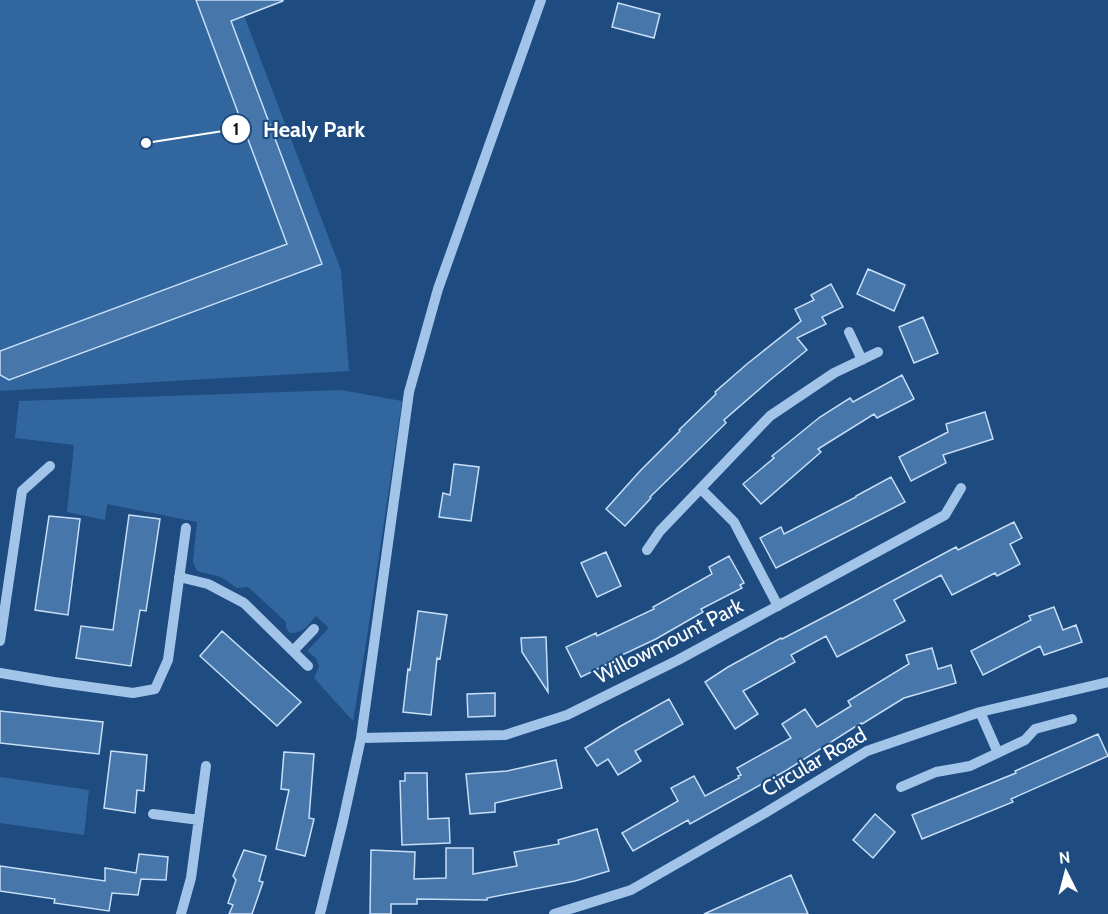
<svg xmlns="http://www.w3.org/2000/svg" width="1108" height="914" font-family="Cabin,sans-serif">
<style>
.green{fill:#31669f}
.building{fill:#4676aa;stroke:#c7def7;stroke-width:1.5}
.lines{fill:none;stroke-linecap:round;stroke-linejoin:round}
.minor{stroke:#a3c4e9;stroke-width:10}
.labels{text-anchor:middle;stroke-width:4.5;stroke-linejoin:round;paint-order:stroke}
.street-label{font-size:21px;fill:#fff;stroke:#1e4c81}
.leader{fill:none;stroke:#fff;stroke-width:2}
.callout-dot{fill:#fff;stroke:#1e4c81;stroke-width:2}
.mark-label{font-size:18px;text-anchor:middle;font-weight:bold;fill:#111}
.callout-label{font-size:22px;text-anchor:middle;font-weight:bold;fill:#fff;stroke:#1e4c81;stroke-width:4.5;stroke-linejoin:round;paint-order:stroke}
</style>
<rect width="100%" height="100%" fill="#1e4c81"/>
<path class="green" d="M 0,0 L 238,0 L 341,270 L 349,371 L 0,391 Z
M 341,390 L 402,401 L 365,650 L 353,721 L 314,678 L 319,667 L 316,658 L 307,651 L 329,628 L 316,616 C 307,626 305,633 290,633 L 286,628 L 286,622 L 248,587 L 237,588 L 221,577 L 197,571 L 193,562 L 197,522 L 107,504 L 105,520 L 67,512 L 74,445 L 15,438 L 19,401 Z
M 0,777 L 89,790 L 84,835 L 0,823 Z"/>
<path class="building" d="M 196,0 L 283,0 L 283,1 L 231,21 L 322,264 L 9,380 L 0,375 L 0,351 L 287,244 Z
M 618,3 L 660,14 L 654,38 L 612,27 Z
M 868,269 L 905,285 L 894,311 L 857,294 Z
M 831,284 L 843,307 L 822,317 L 826,324 L 797,338 L 807,350 L 770,380 L 724,420 L 726,423 L 650,497 L 651,498 L 625,526 L 606,509 L 640,471 L 680,431 L 679,430 L 716,394 L 715,392 L 747,364 L 801,321 L 795,309 L 814,300 L 811,295 Z
M 923,317 L 938,353 L 914,363 L 899,327 Z
M 902,375 L 914,399 L 877,418 L 874,414 L 818,449 L 821,452 L 761,504 L 743,484 L 774,458 L 772,456 L 820,417 L 850,398 L 853,402 Z
M 985,412 L 993,439 L 943,455 L 946,463 L 911,481 L 899,457 L 948,432 L 946,424 Z
M 454,464 L 479,467 L 471,521 L 439,517 L 443,493 L 450,495 Z
M 891,477 L 905,502 L 776,568 L 760,538 L 781,527 L 784,534 L 856,497 L 856,496 Z
M 129,515 L 160,519 L 146,611 L 140,610 L 131,666 L 76,658 L 81,626 L 113,630 Z
M 49,516 L 80,519 L 68,615 L 35,610 Z
M 1014,522 L 1022,538 L 1010,544 L 1020,564 L 997,576 L 995,573 L 952,595 L 941,575 L 894,600 L 905,621 L 837,657 L 826,636 L 791,655 L 795,662 L 743,691 L 758,714 L 735,729 L 705,682 L 728,667 L 781,638 L 782,639 L 853,602 L 956,547 L 958,550 Z
M 606,552 L 621,586 L 597,597 L 581,563 Z
M 729,556 L 744,583 L 740,585 L 742,588 L 701,609 L 703,612 L 656,639 L 609,661 L 610,663 L 581,677 L 566,647 L 596,633 L 597,636 L 654,609 L 653,607 L 712,574 L 709,567 Z
M 1054,607 L 1063,630 L 1076,625 L 1082,642 L 1044,655 L 1040,646 L 983,675 L 971,651 L 1031,620 L 1029,616 Z
M 418,611 L 447,615 L 440,659 L 437,658 L 431,715 L 403,712 L 408,669 L 410,670 Z
M 222,631 L 301,702 L 277,726 L 200,656 Z
M 546,637 L 548,692 L 522,652 L 521,638 Z
M 932,648 L 938,669 L 951,665 L 956,683 L 904,698 L 862,724 L 861,723 L 787,770 L 690,824 L 688,820 L 633,851 L 622,833 L 678,801 L 671,788 L 694,776 L 705,796 L 739,778 L 738,776 L 741,775 L 737,768 L 791,738 L 782,724 L 805,709 L 817,727 L 851,706 L 848,701 L 909,664 L 906,655 Z
M 495,693 L 495,716 L 468,717 L 467,694 Z
M 669,699 L 683,724 L 635,751 L 641,761 L 618,775 L 608,759 L 597,766 L 585,748 L 619,727 Z
M 0,711 L 103,722 L 99,754 L 0,743 Z
M 1098,734 L 1108,756 L 1011,799 L 1013,802 L 922,839 L 912,815 L 1016,773 L 1015,771 Z
M 111,751 L 147,755 L 144,791 L 137,790 L 135,813 L 104,808 Z
M 284,752 L 314,754 L 309,818 L 314,819 L 305,856 L 276,849 L 289,790 L 281,789 Z
M 556,760 L 562,788 L 495,803 L 495,812 L 470,814 L 466,774 L 507,771 Z
M 405,773 L 427,773 L 428,819 L 449,818 L 450,843 L 402,845 L 400,781 L 405,781 Z
M 875,814 L 895,832 L 873,858 L 853,840 Z
M 597,829 L 609,871 L 575,881 L 487,898 L 487,900 L 417,899 L 417,904 L 391,904 L 391,914 L 370,914 L 371,850 L 415,852 L 414,879 L 446,878 L 446,848 L 473,848 L 473,874 L 517,866 L 514,852 L 559,844 L 558,840 Z
M 244,850 L 266,856 L 259,881 L 263,882 L 252,914 L 229,914 L 233,905 L 228,903 L 236,880 L 233,876 Z
M 139,854 L 168,857 L 166,880 L 141,879 L 138,895 L 112,893 L 109,911 L 54,903 L 55,899 L 0,891 L 0,866 L 105,881 L 105,868 L 136,873 Z
M 791,875 L 808,914 L 704,914 Z"/>
<g class="lines">
<path class="minor" d="M 849,332 L 862,360
M 701,489 L 734,522 L 778,606
M 647,550 L 660,531 L 770,416 L 834,373 L 878,352
M 179,577 L 208,584 L 244,603 L 308,666
M 0,641 L 22,491 L 50,466
M 293,651 L 314,629
M 0,673 L 54,682 L 133,693 L 155,689 L 168,660 L 186,528
M 980,712 L 998,753
M 361,738 L 505,735 L 567,715 L 678,660 L 945,515 L 961,488
M 901,787 L 936,772 L 970,766 L 1025,740 L 1035,729 L 1072,719
M 153,814 L 199,820
M 181,914 L 191,878 L 206,766
M 320,914 L 343,821 L 361,738 L 409,392 L 438,289 L 541,0
M 554,914 L 631,890 L 765,813 L 867,751 L 980,712 L 1108,682"/>
</g>
<g class="labels">
<g class="street-label">
<text transform="translate(669 641) rotate(-27)" y="7">Willowmount Park</text>
<text transform="translate(814 762) rotate(-30)" y="7">Circular Road</text>
</g>
</g>
<path class="leader" d="M146 143L236 129"/>
<g class="callout-dot">
<circle cx="146" cy="143" r="6"/>
<circle cx="236" cy="129" r="15"/>
</g>
<g class="mark-label">
<text x="236" y="135">1</text>
</g>
<g class="callout-label">
<text x="314" y="137">Healy Park</text>
</g>
<g transform="translate(1066 872) rotate(354)" stroke="#1e4c81" stroke-width="4.5" paint-order="stroke">
<path d="M0-4.5L10 22L0 15L-10 22Z" fill="#ffffff"/>
<text y="-9" font-size="16" font-weight="bold" text-anchor="middle" fill="#ffffff">N</text>
</g>
</svg>
